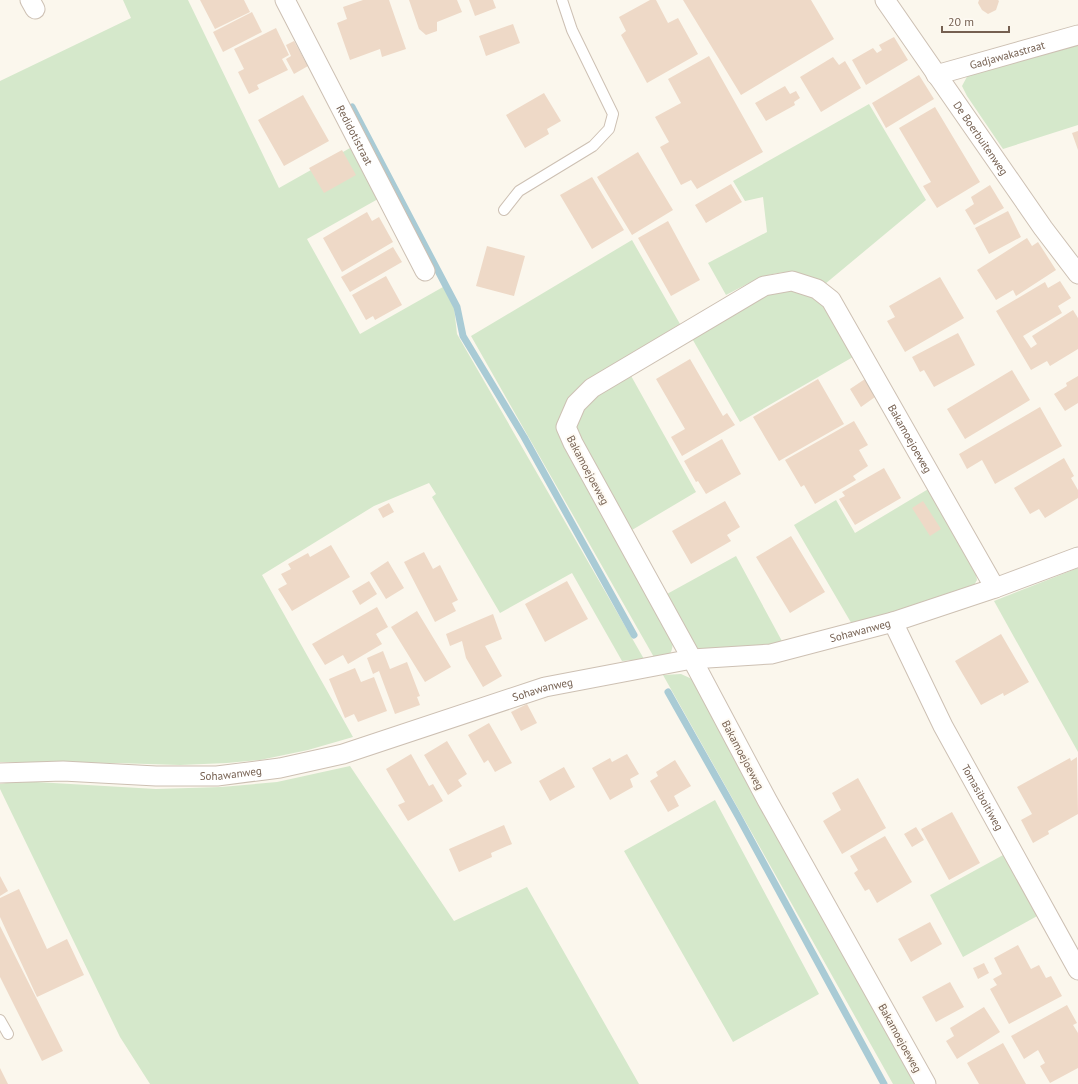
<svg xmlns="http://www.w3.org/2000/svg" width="1078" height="1084" font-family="'PT Sans',sans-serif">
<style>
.green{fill:#d5e8cb}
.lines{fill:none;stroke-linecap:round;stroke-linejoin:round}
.stream{stroke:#a9cbd5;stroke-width:7}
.building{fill:#eed9c7}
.service-casing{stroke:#cdc0b3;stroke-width:12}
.minor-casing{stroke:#cdc0b3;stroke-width:21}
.service{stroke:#fff;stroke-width:10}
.minor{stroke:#fff;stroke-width:19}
.labels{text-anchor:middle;stroke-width:4;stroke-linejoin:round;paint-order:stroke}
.street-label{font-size:11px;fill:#756051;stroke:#fefaf3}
</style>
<rect width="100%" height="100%" fill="#fbf7ed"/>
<path class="green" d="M 123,0 L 188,0 L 279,188 L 350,148 L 378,199 L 307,239 L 360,334 L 443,287 L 454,307 L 457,334 L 644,659 L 622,661 L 572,573 L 500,613 L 432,497 L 436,494 L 429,483 L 374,506 L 262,575 L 353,737 L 308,750 L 260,760 L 227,763 L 180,765 L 115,763 L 0,762 L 0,81 L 131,18 Z
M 1078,43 L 1078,125 L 1003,149 L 967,96 L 962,86 L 969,73 Z
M 869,104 L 926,200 L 825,284 C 784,262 764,275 726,295 L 708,263 L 767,232 L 763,197 L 745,201 L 733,181 Z
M 632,240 L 680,324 L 598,374 L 561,435 L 566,451 L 673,641 C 672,655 670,657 655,659 L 471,336 Z
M 791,289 C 800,292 812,294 820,301 C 831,311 845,343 853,357 L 740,422 L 690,335 L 756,297 Z
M 630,374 L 696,492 L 632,530 L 580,439 L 575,427 L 583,404 Z
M 930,488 L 976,573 L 977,580 L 973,587 L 853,626 L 794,525 L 836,500 L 855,533 Z
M 736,556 L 783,643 L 766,646 L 702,651 L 694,646 L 667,594 Z
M 1078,568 L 1078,752 L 994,601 Z
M 681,674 L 692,679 L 920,1084 L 893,1084 L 663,675 Z
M 350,766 L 454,921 L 527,887 L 639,1084 L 150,1084 L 120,1037 L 0,789 L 0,784 L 19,781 L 156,789 L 221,787 L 277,782 Z
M 715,800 L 819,994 L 733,1042 L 624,851 Z
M 1005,854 L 1039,915 L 963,957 L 930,895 Z"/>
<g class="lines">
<path class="stream" d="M 352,107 L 457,307 L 463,336 L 524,437 L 634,635
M 668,692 L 738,816 L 884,1084"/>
</g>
<path class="building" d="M 200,0 L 244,0 L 250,12 L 215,29 Z
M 363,0 L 389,0 L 406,49 L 382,57 L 380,49 L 350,60 L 337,23 L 347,19 L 343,7 Z
M 409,0 L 457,0 L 462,12 L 437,22 L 437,31 L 426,35 L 419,29 Z
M 469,0 L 493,0 L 496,8 L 475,16 Z
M 650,0 L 656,0 L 668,23 L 678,18 L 698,54 L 647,83 L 621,35 L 626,31 L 619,17 Z
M 683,0 L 811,0 L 834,39 L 741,95 Z
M 979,0 L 998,0 L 999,1 L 996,10 L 988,14 L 982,10 L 978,3 Z
M 252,12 L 262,32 L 223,52 L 213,32 Z
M 513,24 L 520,43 L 486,56 L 479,36 Z
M 276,28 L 289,55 L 282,59 L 288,70 L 257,85 L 259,89 L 249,94 L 238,72 L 244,69 L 234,49 Z
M 894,37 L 908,60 L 866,85 L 852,60 L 873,48 L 877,53 L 882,50 L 879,45 Z
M 294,41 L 308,66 L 294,74 L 286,59 L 291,56 L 286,45 Z
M 709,56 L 763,152 L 697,189 L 691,180 L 681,185 L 660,147 L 669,142 L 655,117 L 681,103 L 668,79 Z
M 833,57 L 839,65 L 845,61 L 861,88 L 821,112 L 800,77 Z
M 919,75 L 934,99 L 886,128 L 872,103 Z
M 785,86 L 790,94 L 796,91 L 800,98 L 794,102 L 795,105 L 766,121 L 755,103 Z
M 544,93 L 561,121 L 547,129 L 549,134 L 525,148 L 506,115 Z
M 303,95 L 329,141 L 284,166 L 258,120 Z
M 935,107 L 980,182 L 937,208 L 923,186 L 931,182 L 899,128 Z
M 1078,131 L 1078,150 L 1072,133 Z
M 342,150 L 356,175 L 324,193 L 309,168 Z
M 638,152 L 673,210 L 632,235 L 597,177 Z
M 592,177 L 624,230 L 592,249 L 560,195 Z
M 731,184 L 742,202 L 706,223 L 695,205 Z
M 990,185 L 1004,208 L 974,225 L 965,210 L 974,204 L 971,197 Z
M 1008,211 L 1021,237 L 989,254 L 975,228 Z
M 367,212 L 372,221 L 379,217 L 393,242 L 342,272 L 323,238 Z
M 668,221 L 700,280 L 671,296 L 638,238 Z
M 1027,238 L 1032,246 L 1038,242 L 1056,270 L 1016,296 L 1013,290 L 996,300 L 977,270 Z
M 487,246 L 525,256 L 514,296 L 476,286 Z
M 393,247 L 402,262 L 350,292 L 341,277 Z
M 386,276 L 402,305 L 375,320 L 373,316 L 366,320 L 352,295 Z
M 940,277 L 964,318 L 905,352 L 887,321 L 895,317 L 889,306 Z
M 1060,281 L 1071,298 L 1058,306 L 1062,313 L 1023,336 L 1031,348 L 1037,344 L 1032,336 L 1073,310 L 1078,318 L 1078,349 L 1050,366 L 1047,361 L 1031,370 L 996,311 L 1045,282 L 1048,288 Z
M 958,333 L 975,365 L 934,387 L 924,370 L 920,372 L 912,357 Z
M 690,359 L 723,416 L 727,413 L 735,425 L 682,456 L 671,437 L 685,429 L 656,379 Z
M 1012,370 L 1030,400 L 965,439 L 947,409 Z
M 1078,376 L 1078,403 L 1065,411 L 1054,394 L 1067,386 L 1066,383 Z
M 818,379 L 844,424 L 779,461 L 753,417 Z
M 865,379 L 875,397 L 861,407 L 850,389 Z
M 1040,407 L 1062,446 L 995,484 L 982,460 L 967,469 L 959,454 Z
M 854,421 L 868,445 L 859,450 L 868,466 L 853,476 L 856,480 L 815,504 L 804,485 L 801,487 L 785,460 Z
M 722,439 L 741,474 L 706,494 L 698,481 L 696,482 L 684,461 Z
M 1064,458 L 1074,476 L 1071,478 L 1078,490 L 1078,498 L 1045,518 L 1039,509 L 1030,514 L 1014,488 Z
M 884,468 L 901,498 L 855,525 L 839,499 L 845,496 L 842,492 Z
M 725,501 L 740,527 L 727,535 L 731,541 L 691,564 L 672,531 Z
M 923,501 L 941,529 L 930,536 L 912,508 Z
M 389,503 L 394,512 L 383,518 L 378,509 Z
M 791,536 L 825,592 L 790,613 L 756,557 Z
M 331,545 L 350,577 L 292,611 L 278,589 L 287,584 L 281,574 L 291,569 L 288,564 L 308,553 L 310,557 Z
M 424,552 L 433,569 L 440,565 L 458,600 L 452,603 L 456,611 L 435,622 L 404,562 Z
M 388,561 L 404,588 L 386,599 L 370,573 Z
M 369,581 L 377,594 L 360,605 L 352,591 Z
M 567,581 L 588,619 L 545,642 L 525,604 Z
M 377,607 L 388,627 L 376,634 L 382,644 L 348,664 L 343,655 L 325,665 L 312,644 Z
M 417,611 L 451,667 L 425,682 L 391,627 Z
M 493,614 L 502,639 L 485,646 L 502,676 L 483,687 L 466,658 L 462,641 L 450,646 L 446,634 Z
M 1001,634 L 1029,682 L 1004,696 L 1003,693 L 981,705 L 955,661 Z
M 383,651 L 390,669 L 407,662 L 420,696 L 417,697 L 420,705 L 395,714 L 379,671 L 373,674 L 367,658 Z
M 355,668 L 361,682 L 374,677 L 387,711 L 358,722 L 354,714 L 345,718 L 329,679 Z
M 527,704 L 537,723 L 521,731 L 511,712 Z
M 489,723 L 512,763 L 495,772 L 488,760 L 484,763 L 468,735 Z
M 447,741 L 467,774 L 458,780 L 462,786 L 448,795 L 424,755 Z
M 411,754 L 429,786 L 433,784 L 443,801 L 408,821 L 398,805 L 405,802 L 386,769 Z
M 627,754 L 639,774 L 630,779 L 633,787 L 610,800 L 592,768 L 610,758 L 612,762 Z
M 1077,757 L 1078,814 L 1048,831 L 1049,834 L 1033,843 L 1021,820 L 1032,814 L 1017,787 L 1070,758 L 1071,761 Z
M 675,760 L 691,786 L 674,796 L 679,806 L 668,812 L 650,781 L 658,776 L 656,772 Z
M 564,767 L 575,787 L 550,801 L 539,781 Z
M 858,778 L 886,828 L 842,854 L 823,821 L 841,810 L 832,793 Z
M 952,812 L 980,863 L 949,880 L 921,829 Z
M 504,825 L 512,844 L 491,853 L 492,857 L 459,872 L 449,849 Z
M 916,827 L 924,840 L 912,847 L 904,834 Z
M 885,836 L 912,882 L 877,903 L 869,889 L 865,891 L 854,873 L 858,870 L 850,856 Z
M 0,876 L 8,891 L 0,896 Z
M 19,889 L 47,949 L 67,939 L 84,975 L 37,997 L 0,917 L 0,898 Z
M 930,922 L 942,944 L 911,962 L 898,939 Z
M 0,926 L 63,1051 L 42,1061 L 0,977 Z
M 1018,945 L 1031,969 L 1039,965 L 1046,978 L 1051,976 L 1062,996 L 1009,1024 L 990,989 L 997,985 L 993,979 L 1002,974 L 994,958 Z
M 984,963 L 989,973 L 978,979 L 973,968 Z
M 950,982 L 964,1007 L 936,1022 L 922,997 Z
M 1067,1005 L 1077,1023 L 1073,1025 L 1078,1033 L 1078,1068 L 1050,1083 L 1040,1066 L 1045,1063 L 1038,1050 L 1024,1059 L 1011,1036 Z
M 984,1007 L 1000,1032 L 957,1059 L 946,1041 L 954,1036 L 950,1028 Z
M 1003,1043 L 1026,1084 L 979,1084 L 967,1063 Z
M 0,1068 L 8,1084 L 0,1084 Z"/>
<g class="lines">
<g class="service-casing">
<path id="service" d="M 504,210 L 519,191 L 593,146 L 609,129 L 613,114 L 572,30 L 562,0
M 0,1020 L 8,1034"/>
</g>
<g class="minor-casing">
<g id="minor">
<path d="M 30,0 L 35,9"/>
<path id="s1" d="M 285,0 L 425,271"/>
<path id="s2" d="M 885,0 L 1043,228 L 1078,274"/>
<path id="s3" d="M 936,75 L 1078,35"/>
<path id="s4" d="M 893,622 L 943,726 L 1078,970"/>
<path id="s5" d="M 0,773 L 63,771 L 156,776 L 217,776 L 280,768 L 343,754 L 545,687 L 692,659 L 771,654 L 893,622 L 995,588 L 1078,557"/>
<path id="s6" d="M 926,1084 L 767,800 L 692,659 L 573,443 L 566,427 L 576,404 L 592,388 L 764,286 L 792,281 L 817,289 L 831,300 L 995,588"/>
</g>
</g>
<use href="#service" class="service"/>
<use href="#minor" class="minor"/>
</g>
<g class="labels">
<g class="street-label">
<text dy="4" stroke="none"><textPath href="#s3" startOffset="74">Gadjawakastraat</textPath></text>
<text dy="4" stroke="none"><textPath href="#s1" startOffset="152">Redidotistraat</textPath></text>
<text dy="4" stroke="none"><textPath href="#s2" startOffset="168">De Boerbuitenweg</textPath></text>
<text dy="4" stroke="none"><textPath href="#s6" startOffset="1229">Bakamoejoeweg</textPath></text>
<text transform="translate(588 470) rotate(62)" y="4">Bakamoejoeweg</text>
<text dy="4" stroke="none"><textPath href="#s5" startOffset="879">Sohawanweg</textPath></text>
<text dy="4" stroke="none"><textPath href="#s5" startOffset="555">Sohawanweg</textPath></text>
<text transform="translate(743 755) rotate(62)" y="4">Bakamoejoeweg</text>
<text dy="4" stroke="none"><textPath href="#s5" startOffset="231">Sohawanweg</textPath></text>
<text dy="4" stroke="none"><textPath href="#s4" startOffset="197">Tomasiboitiweg</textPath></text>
<text transform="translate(900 1038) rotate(61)" y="4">Bakamoejoeweg</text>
</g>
</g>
<path d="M942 26v6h67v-6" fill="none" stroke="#756051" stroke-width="2"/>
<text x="948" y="26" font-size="12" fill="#756051" stroke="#fefaf3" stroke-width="3" paint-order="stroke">20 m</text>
</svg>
